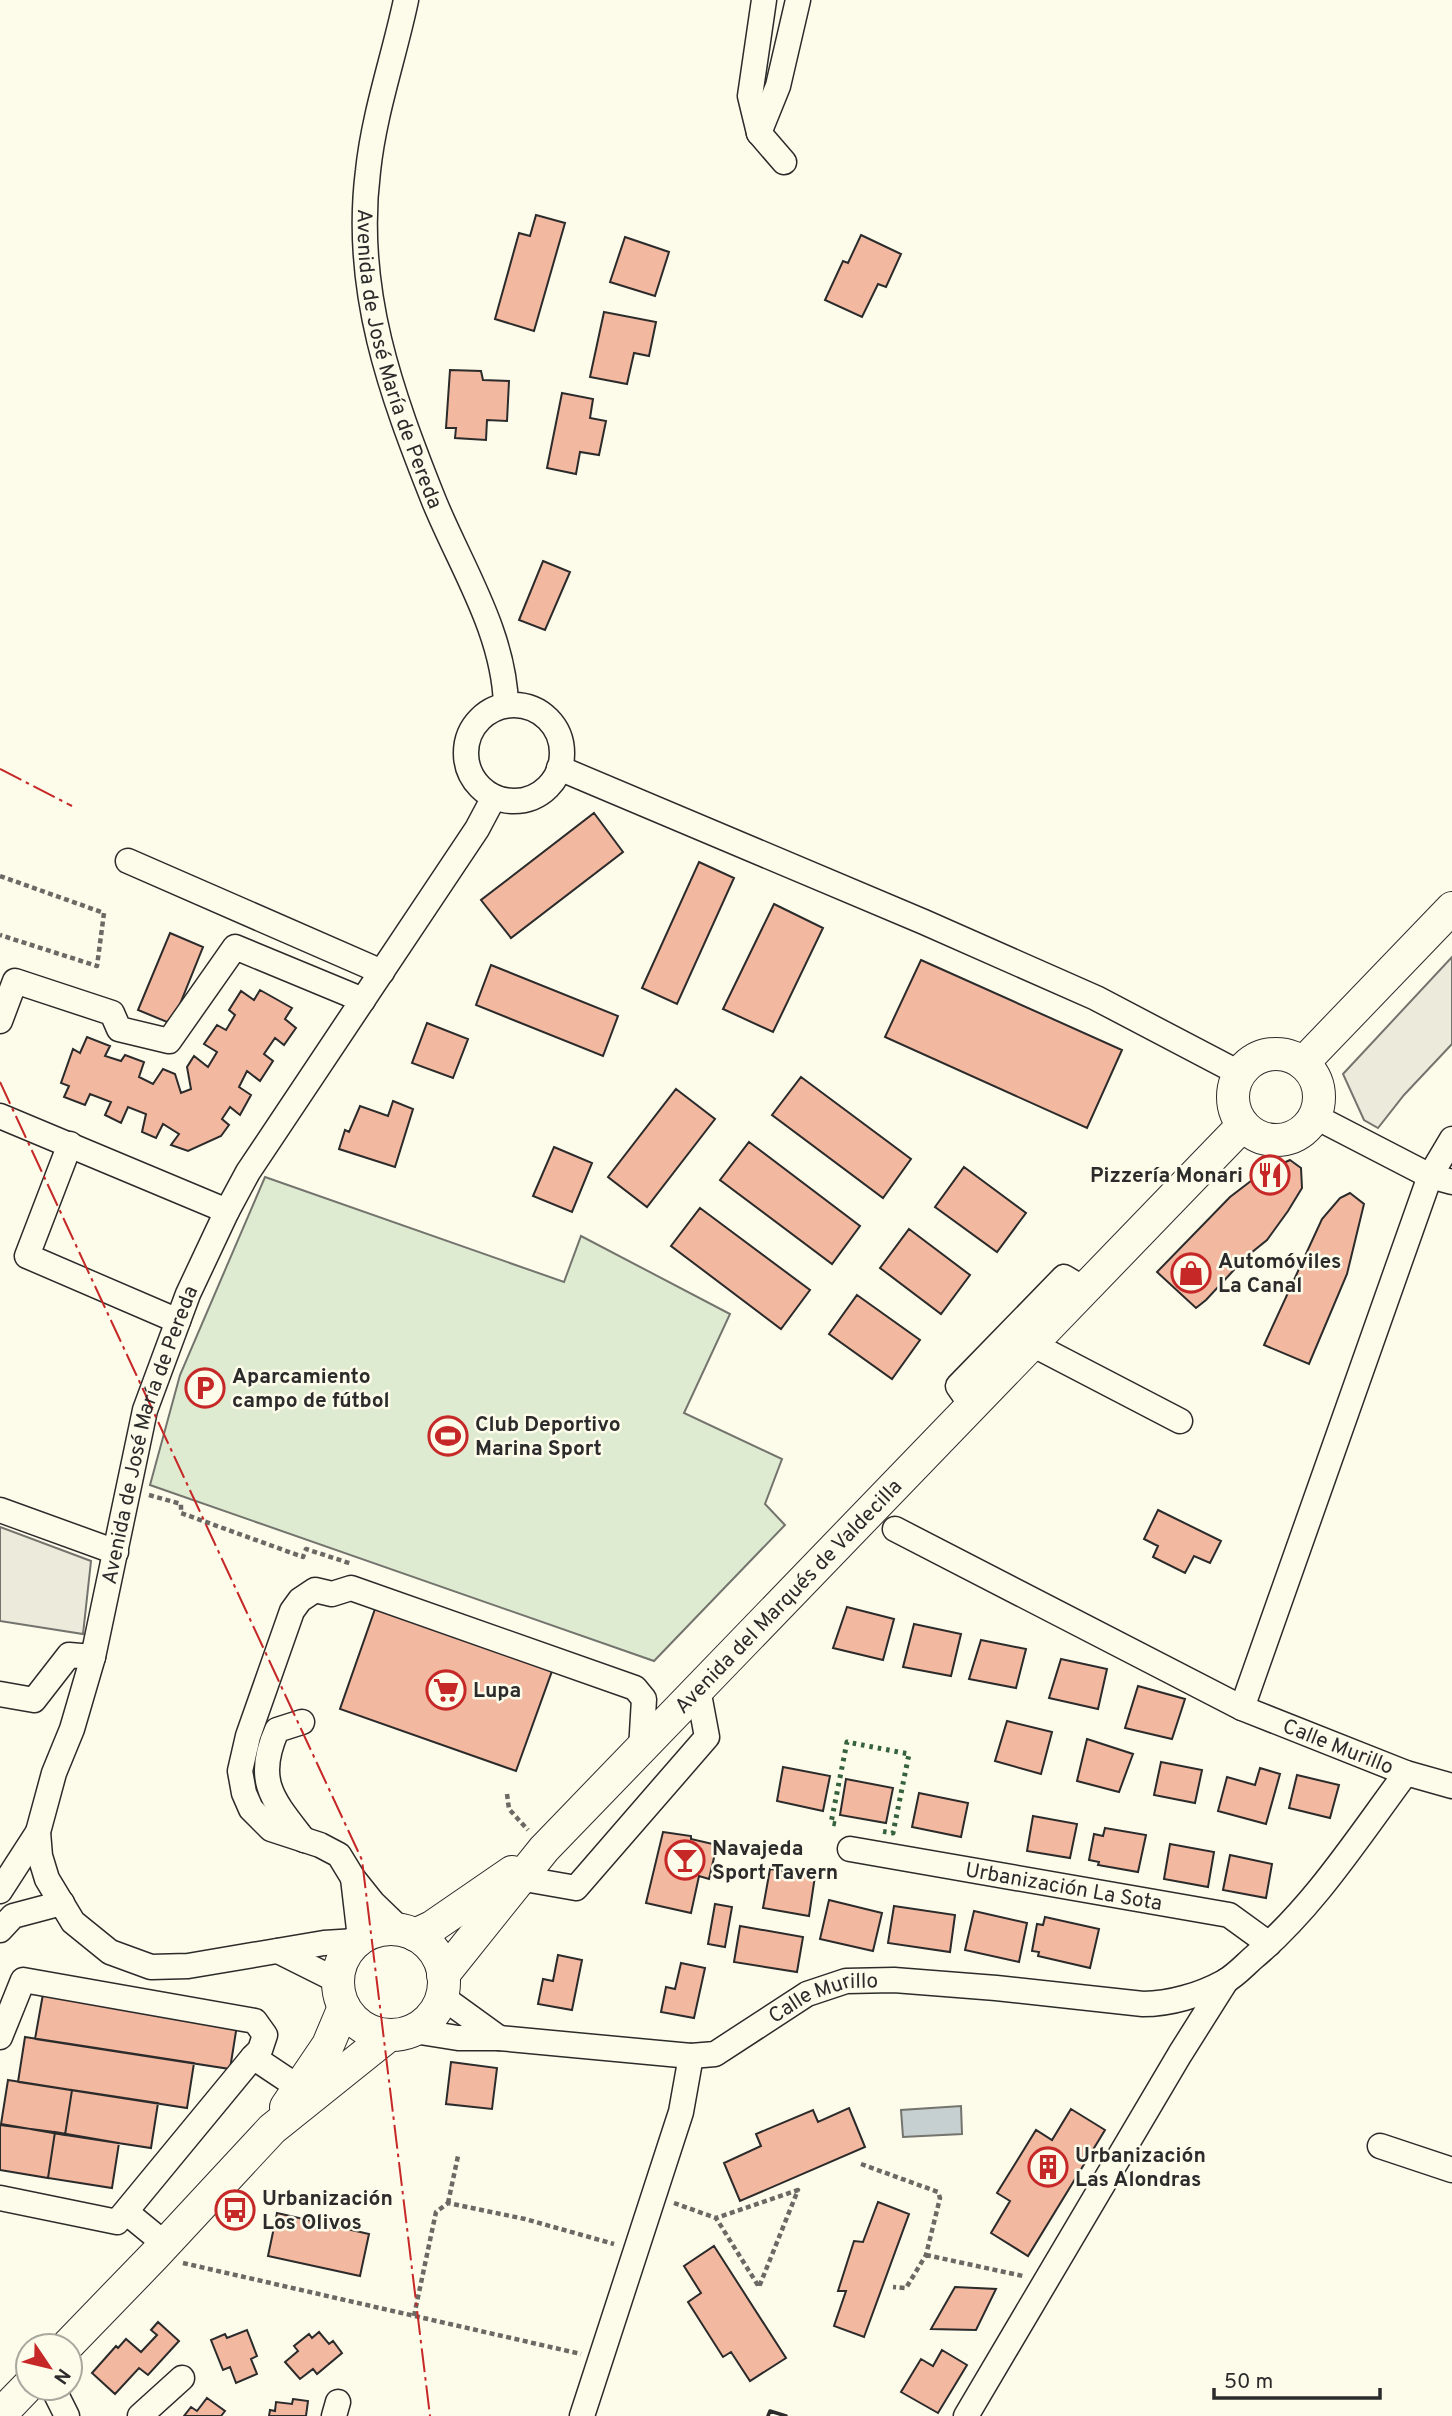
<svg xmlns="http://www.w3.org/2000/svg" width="1452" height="2416" font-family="Overpass,sans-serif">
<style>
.green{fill:#deebd1;stroke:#74746e;stroke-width:2}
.parking{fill:#eceadb;stroke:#74746e;stroke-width:2}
.water{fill:#c7d0d0;stroke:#74746e;stroke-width:2}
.building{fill:#f2b8a0;stroke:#2b2b2b;stroke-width:2}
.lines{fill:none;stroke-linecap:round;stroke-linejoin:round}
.minor-casing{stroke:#2b2b2b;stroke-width:27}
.major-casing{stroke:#2b2b2b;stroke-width:34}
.path{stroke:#6a6964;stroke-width:4.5;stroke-dasharray:5 3.5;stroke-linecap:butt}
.minor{stroke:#fdfbea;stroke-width:24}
.major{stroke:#fdfbea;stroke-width:32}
.hedge{stroke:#34623c;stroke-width:5;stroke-dasharray:3.5 5;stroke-linecap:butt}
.wall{stroke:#2b2b2b;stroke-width:3.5}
.power{stroke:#c62828;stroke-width:2;stroke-dasharray:24 5 3.5 5;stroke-linecap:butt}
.labels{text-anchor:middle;stroke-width:5;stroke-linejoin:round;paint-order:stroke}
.street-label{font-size:21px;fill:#2b2b2b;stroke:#fdfbea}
.poi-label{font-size:21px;font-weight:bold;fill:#2b2b2b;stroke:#fdfbea;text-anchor:start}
</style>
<rect width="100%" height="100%" fill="#fdfbea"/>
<path class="green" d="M 265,1177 L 564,1282 L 581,1236 L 730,1314 L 684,1413 L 782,1459 L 765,1504 L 785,1525 L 654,1661 L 150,1485 L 180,1375 Z"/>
<path class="parking" d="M 1452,957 L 1452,1044 L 1404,1095 L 1378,1128 L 1364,1120 L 1343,1074 Z
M 0,1527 L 91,1561 L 83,1634 L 0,1621 Z"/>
<path class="water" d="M 961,2106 L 962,2134 L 903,2137 L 901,2110 Z"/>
<path class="building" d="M 536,215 L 565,223 L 534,331 L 495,319 L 519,233 L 530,236 Z
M 861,235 L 901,254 L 886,287 L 878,284 L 862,317 L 825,300 L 843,261 L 848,263 Z
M 625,237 L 669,252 L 655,296 L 610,282 Z
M 604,312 L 656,322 L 649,356 L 634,353 L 627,384 L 590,377 Z
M 450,370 L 481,371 L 483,380 L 509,381 L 507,421 L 487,420 L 486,440 L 455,438 L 456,428 L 446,428 Z
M 562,393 L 593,399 L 590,418 L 606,421 L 599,455 L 580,452 L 576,474 L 547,468 Z
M 543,561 L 570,572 L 545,630 L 519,620 Z
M 594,813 L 623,852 L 511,938 L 481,900 Z
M 699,862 L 734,878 L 677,1004 L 642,988 Z
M 774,904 L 823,928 L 773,1032 L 723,1009 Z
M 170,933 L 203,947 L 172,1024 L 138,1010 Z
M 921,960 L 1122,1050 L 1087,1128 L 885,1037 Z
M 491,965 L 618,1016 L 603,1056 L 476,1005 Z
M 260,990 L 292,1008 L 285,1019 L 296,1028 L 284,1045 L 275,1038 L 264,1054 L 273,1061 L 260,1081 L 247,1071 L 239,1087 L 251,1095 L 240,1115 L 230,1107 L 222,1119 L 229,1125 L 221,1136 L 188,1151 L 171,1145 L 179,1134 L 163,1124 L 156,1138 L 142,1132 L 146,1114 L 128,1107 L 121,1123 L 105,1115 L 111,1102 L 90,1094 L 85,1105 L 64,1097 L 69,1086 L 61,1083 L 73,1049 L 80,1053 L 87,1037 L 110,1046 L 105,1056 L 121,1061 L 125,1055 L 144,1062 L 139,1077 L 153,1084 L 163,1069 L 175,1074 L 181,1093 L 191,1089 L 187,1067 L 194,1056 L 208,1067 L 217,1052 L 204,1044 L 217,1025 L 226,1030 L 235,1015 L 229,1010 L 241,991 L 254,1000 Z
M 427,1023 L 468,1039 L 453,1078 L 412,1063 Z
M 801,1077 L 911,1159 L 883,1198 L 772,1115 Z
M 676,1089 L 715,1119 L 647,1207 L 608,1177 Z
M 393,1101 L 413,1109 L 395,1167 L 339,1149 L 345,1130 L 349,1132 L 360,1106 L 388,1116 Z
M 749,1142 L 860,1226 L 832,1264 L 720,1180 Z
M 554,1147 L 592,1163 L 572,1212 L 533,1196 Z
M 1290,1160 L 1301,1168 L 1302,1188 L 1288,1211 L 1267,1240 L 1246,1257 L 1206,1300 L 1196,1308 L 1157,1272 L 1230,1197 L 1260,1174 Z
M 964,1167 L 1026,1213 L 997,1252 L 935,1207 Z
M 1350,1193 L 1364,1204 L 1355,1241 L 1347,1274 L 1309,1364 L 1264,1345 L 1322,1219 L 1340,1198 Z
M 700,1208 L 810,1290 L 781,1329 L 671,1246 Z
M 909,1229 L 970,1275 L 941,1314 L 880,1268 Z
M 857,1295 L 920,1340 L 892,1379 L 829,1334 Z
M 1158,1510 L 1221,1541 L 1210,1563 L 1194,1556 L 1185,1573 L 1153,1557 L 1158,1546 L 1144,1539 Z
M 847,1607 L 894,1619 L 883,1660 L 833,1648 Z
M 375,1609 L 552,1671 L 516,1771 L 340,1709 Z
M 914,1624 L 961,1634 L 951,1676 L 903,1667 Z
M 981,1640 L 1026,1649 L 1016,1688 L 969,1679 Z
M 1061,1659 L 1107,1669 L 1098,1709 L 1049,1698 Z
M 1138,1686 L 1185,1699 L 1172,1739 L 1125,1728 Z
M 1007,1721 L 1052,1732 L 1041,1774 L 995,1761 Z
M 1087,1739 L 1133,1754 L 1119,1792 L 1077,1781 Z
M 1161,1762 L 1202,1770 L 1195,1803 L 1154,1795 Z
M 783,1767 L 830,1776 L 823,1811 L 777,1801 Z
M 1260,1768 L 1280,1774 L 1266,1824 L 1218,1811 L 1227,1777 L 1255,1785 Z
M 1297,1775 L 1339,1785 L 1330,1818 L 1289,1808 Z
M 846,1779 L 893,1788 L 886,1823 L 840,1815 Z
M 919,1793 L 968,1803 L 961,1837 L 912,1827 Z
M 1033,1816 L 1077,1824 L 1070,1858 L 1027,1851 Z
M 1105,1828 L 1146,1835 L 1138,1872 L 1098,1865 L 1099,1862 L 1089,1860 L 1094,1834 L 1103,1836 Z
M 663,1832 L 691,1836 L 691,1839 L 717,1845 L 709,1879 L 699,1876 L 691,1913 L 646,1903 Z
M 1170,1844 L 1214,1852 L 1208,1887 L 1164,1879 Z
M 1230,1855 L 1272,1864 L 1266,1898 L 1223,1890 Z
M 770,1869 L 815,1876 L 809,1916 L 763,1908 Z
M 829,1900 L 882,1913 L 873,1951 L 820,1939 Z
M 715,1904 L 732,1907 L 725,1947 L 708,1944 Z
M 894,1906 L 955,1915 L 950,1952 L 888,1943 Z
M 974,1911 L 1027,1923 L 1019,1962 L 965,1950 Z
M 1045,1917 L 1099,1929 L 1090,1968 L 1038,1956 L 1039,1952 L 1032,1951 L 1037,1924 L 1043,1925 Z
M 740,1926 L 803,1937 L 797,1972 L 734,1962 Z
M 558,1955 L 582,1960 L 572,2010 L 538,2004 L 543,1979 L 553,1981 Z
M 681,1963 L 705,1968 L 694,2018 L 661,2012 L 666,1987 L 675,1989 Z
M 43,1994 L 237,2025 L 230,2069 L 35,2039 Z
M 25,2037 L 194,2063 L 187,2108 L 18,2082 Z
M 451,2062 L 497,2068 L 492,2109 L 446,2104 Z
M 8,2080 L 72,2090 L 65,2135 L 1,2124 Z
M 72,2090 L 158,2103 L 151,2148 L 65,2135 Z
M 849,2108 L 865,2147 L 740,2201 L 724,2163 L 761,2146 L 756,2134 L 813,2110 L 818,2122 Z
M 1071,2109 L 1105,2130 L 1028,2256 L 991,2233 L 1010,2201 L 997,2193 L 1036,2130 L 1052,2140 Z
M 0,2125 L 55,2132 L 48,2178 L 0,2170 Z
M 55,2132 L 119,2143 L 112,2188 L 48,2178 Z
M 878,2202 L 909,2214 L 864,2337 L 834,2326 L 846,2291 L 838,2291 L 854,2241 L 863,2242 Z
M 277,2213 L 369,2234 L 360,2276 L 268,2256 Z
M 714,2246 L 786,2358 L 750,2381 L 731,2352 L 723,2357 L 688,2302 L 701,2293 L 684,2266 Z
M 955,2287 L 996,2289 L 976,2330 L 931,2329 Z
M 158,2322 L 179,2341 L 148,2375 L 139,2368 L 115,2394 L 92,2373 L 116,2346 L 118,2348 L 126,2339 L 141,2352 L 157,2335 L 151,2330 Z
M 247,2330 L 257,2356 L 251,2359 L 257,2374 L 236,2383 L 230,2367 L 223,2370 L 211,2340 L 225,2334 L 227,2338 Z
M 319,2332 L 329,2344 L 333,2341 L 342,2353 L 317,2374 L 313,2369 L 300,2379 L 285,2362 L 298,2351 L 294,2346 L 309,2334 L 312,2338 Z
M 942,2350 L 967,2365 L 938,2413 L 901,2392 L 921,2359 L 933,2366 Z
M 207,2398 L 225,2411 L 221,2416 L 184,2416 L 191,2407 L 197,2411 Z
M 293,2399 L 308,2401 L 306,2416 L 269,2416 L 270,2410 L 275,2411 L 276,2402 L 292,2404 Z"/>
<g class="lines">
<g class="minor-casing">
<g id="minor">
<path id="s1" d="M 406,0 C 394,57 374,113 368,171 C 353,290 391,393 434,501 C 461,567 504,632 506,705"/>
<path d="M 764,0 L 750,96 L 759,133 L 784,162"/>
<path d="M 759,133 L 778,86 L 798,0"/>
<circle cx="514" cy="753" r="48"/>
<path d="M 559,768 L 924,922 L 1096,998 L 1239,1073"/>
<path d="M 128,861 L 382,972"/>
<path d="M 0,1021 L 15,981 L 112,1013 L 119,1029 L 169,1041 L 235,947 L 363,1000"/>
<path d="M 0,1116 L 227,1211"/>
<path d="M 1314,1116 L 1430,1176 L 1452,1182"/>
<path d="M 70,1144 L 27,1256 L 178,1321"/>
<path d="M 1032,1344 L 1180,1421"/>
<path d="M 972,1406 L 958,1386 L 1064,1277 L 1084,1289"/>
<path d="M 0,1510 L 116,1552"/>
<path id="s2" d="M 895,1529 L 1242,1708 L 1406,1773 L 1452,1786"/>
<path d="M 0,1694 L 34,1700 L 69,1655 L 93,1657"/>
<path d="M 1242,1708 L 1430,1176 L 1452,1139"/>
<path d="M 302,1722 L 277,1730 C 254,1781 273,1800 304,1840"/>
<path id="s3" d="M 850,1849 L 1229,1915 L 1269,1944"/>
<path d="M 353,1878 L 360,1938"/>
<path d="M 519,1878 L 576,1888 L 707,1737 L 698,1689"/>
<path d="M 0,1891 L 38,1832"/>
<path d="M 400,1929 L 373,1903 L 353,1878 L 339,1855 L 320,1845 L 271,1829 L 251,1809 L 244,1793 L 240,1771 L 248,1736 L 292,1611 L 300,1600 L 315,1590 L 332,1594 L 351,1588 L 635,1688 L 644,1699 L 641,1750"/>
<path d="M 0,1930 L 13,1916 L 62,1903"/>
<path id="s4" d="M 356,1941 L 324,1943 L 188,1966 L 151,1967 L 110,1952 L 73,1922 L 47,1879 L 40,1856 L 38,1832 L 54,1773 L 72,1729 L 93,1657 L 145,1410 L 188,1294 L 227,1211 L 248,1172 L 477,829 L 494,797"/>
<path d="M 278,1951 L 336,1980"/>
<path d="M 441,1996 L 499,2038"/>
<path id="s5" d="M 414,2031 L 458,2038 L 499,2038 L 691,2056 L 715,2054 L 807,1994 L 846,1981 L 894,1980 L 996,1988 L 1143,2004 C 1170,2004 1200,1995 1224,1982 C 1235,1976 1244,1966 1253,1958 C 1314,1907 1359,1836 1406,1773"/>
<path d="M 0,2037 L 23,1980 L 255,2021 L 265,2035 L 260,2050 L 253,2057"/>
<path d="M 1380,2146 L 1452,2170"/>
<path d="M 0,2198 L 117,2222 L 253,2057 L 298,2087"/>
<path d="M 126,2212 L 165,2244"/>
<path d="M 53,2388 L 67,2416"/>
<path d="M 140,2416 L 182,2378"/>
<path d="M 334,2416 L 338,2402"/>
<path d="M 582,2416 L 681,2112 L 691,2056"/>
<path d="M 966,2416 L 1180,2054 L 1226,1981"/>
</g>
</g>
<g class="major-casing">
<g id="major">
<circle cx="1276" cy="1097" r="43"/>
<path d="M 1303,1063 L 1452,908"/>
<circle cx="391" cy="1982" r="53"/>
<path d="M 415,1935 L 432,1927 L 512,1872"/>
<path id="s6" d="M 443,1975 L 544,1849 L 1243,1125"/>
<path d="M 286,2107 L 328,2045 L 344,2007"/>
<path d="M 67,2346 L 155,2255 L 272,2129 L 388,2036"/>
<path d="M 0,2415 L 28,2386"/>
</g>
</g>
<path class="path" d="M 0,876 L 104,913 L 97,966 L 0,935
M 149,1495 L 181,1504 L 181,1513 L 303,1557 L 306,1549 L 352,1564
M 507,1794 L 509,1809 L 528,1830
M 861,2164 L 938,2192 L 940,2198 L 926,2255 L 906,2288 L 893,2287
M 448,2203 L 458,2156
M 674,2203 L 716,2218 L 759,2287 L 798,2190 L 716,2218
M 926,2255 L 1023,2276
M 183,2263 L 581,2354
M 414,2316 L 436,2212 L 448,2203 L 525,2219 L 614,2244"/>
<use href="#minor" class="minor"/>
<use href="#major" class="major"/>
<path class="hedge" d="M 836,1824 L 831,1823 L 847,1742 L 909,1754 L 893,1833 L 881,1831"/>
<path class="wall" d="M 768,2416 L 770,2411 L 786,2416"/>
<path class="power" d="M 0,769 L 72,806
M 0,1082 L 362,1860 L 430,2416"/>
</g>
<defs>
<g id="restaurant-ring" transform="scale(2.0125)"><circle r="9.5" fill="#fdfbea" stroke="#c62828" stroke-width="1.5"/><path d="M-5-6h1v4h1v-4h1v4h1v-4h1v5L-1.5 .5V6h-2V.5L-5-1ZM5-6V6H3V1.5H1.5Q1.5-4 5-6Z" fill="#c62828"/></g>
<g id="shop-ring" transform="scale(2.0125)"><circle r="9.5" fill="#fdfbea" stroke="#c62828" stroke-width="1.5"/><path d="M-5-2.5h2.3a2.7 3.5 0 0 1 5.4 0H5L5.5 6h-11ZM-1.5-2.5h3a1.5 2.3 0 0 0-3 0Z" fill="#c62828"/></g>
<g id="parking-ring" transform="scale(2.0125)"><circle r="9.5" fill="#fdfbea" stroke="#c62828" stroke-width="1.5"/><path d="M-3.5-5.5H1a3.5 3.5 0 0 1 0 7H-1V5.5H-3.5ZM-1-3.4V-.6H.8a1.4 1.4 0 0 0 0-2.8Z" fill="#c62828"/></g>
<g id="stadium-ring" transform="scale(2.0125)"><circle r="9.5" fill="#fdfbea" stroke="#c62828" stroke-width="1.5"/><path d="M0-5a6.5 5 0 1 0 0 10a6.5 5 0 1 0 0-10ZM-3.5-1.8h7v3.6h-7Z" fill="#c62828"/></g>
<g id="supermarket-ring" transform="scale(2.0125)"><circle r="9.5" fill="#fdfbea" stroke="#c62828" stroke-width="1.5"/><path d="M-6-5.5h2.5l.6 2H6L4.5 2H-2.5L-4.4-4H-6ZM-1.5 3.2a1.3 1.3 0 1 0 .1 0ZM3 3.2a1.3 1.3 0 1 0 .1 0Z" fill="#c62828"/></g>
<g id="bar-ring" transform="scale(2.0125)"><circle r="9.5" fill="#fdfbea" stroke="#c62828" stroke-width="1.5"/><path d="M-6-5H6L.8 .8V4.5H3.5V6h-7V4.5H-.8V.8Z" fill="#c62828"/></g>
<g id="building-ring" transform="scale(2.0125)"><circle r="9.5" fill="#fdfbea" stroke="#c62828" stroke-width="1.5"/><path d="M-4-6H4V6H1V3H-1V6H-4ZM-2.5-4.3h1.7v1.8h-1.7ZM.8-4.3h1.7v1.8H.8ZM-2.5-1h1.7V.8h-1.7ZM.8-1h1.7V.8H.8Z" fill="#c62828"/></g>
<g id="bus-ring" transform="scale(2.0125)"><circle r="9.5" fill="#fdfbea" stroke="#c62828" stroke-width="1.5"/><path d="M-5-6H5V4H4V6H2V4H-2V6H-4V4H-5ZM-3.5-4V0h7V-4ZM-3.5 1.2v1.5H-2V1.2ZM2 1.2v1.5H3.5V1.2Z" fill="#c62828"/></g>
</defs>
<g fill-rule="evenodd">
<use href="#restaurant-ring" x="1270" y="1175"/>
<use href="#shop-ring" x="1191" y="1273"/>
<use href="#parking-ring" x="205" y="1388"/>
<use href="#stadium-ring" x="448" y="1436"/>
<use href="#supermarket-ring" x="446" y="1690"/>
<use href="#bar-ring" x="685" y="1860"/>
<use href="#building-ring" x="1048" y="2167"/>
<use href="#bus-ring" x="235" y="2210"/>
</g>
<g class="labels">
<g class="street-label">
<text dy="7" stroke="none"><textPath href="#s1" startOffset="368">Avenida de José María de Pereda</textPath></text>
<text dy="7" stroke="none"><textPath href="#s4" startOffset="810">Avenida de José María de Pereda</textPath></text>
<text dy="7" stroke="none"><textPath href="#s6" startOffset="513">Avenida del Marqués de Valdecilla</textPath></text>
<text dy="7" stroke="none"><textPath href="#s2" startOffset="494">Calle Murillo</textPath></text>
<text dy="7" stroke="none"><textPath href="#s3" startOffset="217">Urbanización La Sota</textPath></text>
<text dy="7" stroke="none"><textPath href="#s5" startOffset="427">Calle Murillo</textPath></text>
</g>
<g class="poi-label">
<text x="1243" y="1182" text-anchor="end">Pizzería Monari</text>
<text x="1218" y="1268">Automóviles<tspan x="1218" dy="24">La Canal</tspan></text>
<text x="232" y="1383">Aparcamiento<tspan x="232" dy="24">campo de fútbol</tspan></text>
<text x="475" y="1431">Club Deportivo<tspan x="475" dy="24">Marina Sport</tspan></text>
<text x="473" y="1697">Lupa</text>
<text x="712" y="1855">Navajeda<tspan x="712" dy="24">Sport Tavern</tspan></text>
<text x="1075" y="2162">Urbanización<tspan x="1075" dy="24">Las Alondras</tspan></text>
<text x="262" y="2205">Urbanización<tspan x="262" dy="24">Los Olivos</tspan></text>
</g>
</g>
<g transform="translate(49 2367) rotate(125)"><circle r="33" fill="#fdfbea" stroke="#a9a89e" stroke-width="2"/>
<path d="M0-5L12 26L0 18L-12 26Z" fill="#c62828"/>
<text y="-10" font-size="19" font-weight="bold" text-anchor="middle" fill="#2b2b2b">N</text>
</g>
<path d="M1214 2388v10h166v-10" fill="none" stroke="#2b2b2b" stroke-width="3.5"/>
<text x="1224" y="2388" font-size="21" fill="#2b2b2b" stroke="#fdfbea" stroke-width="5" paint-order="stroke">50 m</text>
</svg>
